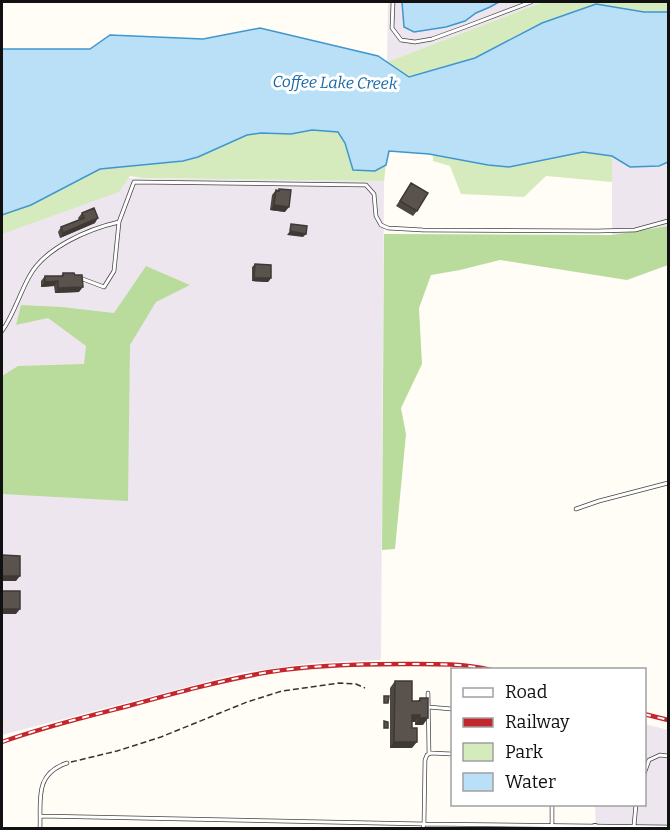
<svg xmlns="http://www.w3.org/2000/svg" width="670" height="830" font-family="Bitter,serif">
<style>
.industrial{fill:#eee6ef}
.green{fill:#d5ebbd}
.forest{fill:#b9dc9c}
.water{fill:#b9e0f7;stroke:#3f96cf;stroke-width:1.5}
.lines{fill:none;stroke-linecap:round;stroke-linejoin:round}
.service-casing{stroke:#444;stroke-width:4.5}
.minor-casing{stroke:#444;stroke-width:8}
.path{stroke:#333;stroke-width:1.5;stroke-dasharray:6 3;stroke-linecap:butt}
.service{stroke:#fff;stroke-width:3}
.minor{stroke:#fff;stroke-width:6}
.rail-casing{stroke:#c4262e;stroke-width:4.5}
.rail{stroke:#fff;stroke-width:2;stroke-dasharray:7;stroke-linecap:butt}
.wall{fill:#4d4742}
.shaded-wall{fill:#3f3936}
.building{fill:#5a524d;stroke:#3f3936;stroke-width:1.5}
.labels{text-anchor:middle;stroke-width:6;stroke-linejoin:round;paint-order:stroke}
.water-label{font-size:16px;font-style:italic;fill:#1768a6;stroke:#fff}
</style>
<rect width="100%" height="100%" fill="#fffdf5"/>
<path class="industrial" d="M 388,2 L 543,2 L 387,62 Z
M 612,156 L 630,167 L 659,166 L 668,162 L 668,226 L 612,235 Z
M 125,178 L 384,181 L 381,660 L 313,663 L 240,673 L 2,735 L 2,223 Z
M 645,724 L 668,730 L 668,828 L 596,828 L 595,805 L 644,804 Z"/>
<path class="green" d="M 543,2 L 668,2 L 668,12 L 644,12 L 596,4 L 542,23 L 475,58 L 409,77 L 387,62 Z
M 312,130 L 338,132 L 345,143 L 353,170 L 375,171 L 386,165 L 384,181 L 142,178 L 130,176 L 119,192 L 2,234 L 2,215 L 31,205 L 100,169 L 183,161 L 198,157 L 247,135 L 261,133 L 291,134 Z
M 583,152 L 612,156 L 612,182 L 546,176 L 524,197 L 461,194 L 450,166 L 433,161 L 433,155 L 488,165 L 509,167 Z"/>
<path class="forest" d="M 668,226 L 668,265 L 627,280 L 500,260 L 460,270 L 431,275 L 419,308 L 422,364 L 401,408 L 406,434 L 395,549 L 382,550 L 384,234 L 612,235 Z
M 146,266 L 190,285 L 156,302 L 130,345 L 128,501 L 2,494 L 2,376 L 18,366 L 84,364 L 86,346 L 48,318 L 16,325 L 21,305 L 62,307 L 114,313 Z"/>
<path class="water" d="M 402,2 L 499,2 L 490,7 L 476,13 L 465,21 L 446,27 L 414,32 L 404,27 Z
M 596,4 L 644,12 L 668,12 L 668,162 L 659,166 L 630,167 L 612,156 L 583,152 L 509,167 L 488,165 L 429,154 L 389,151 L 386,165 L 375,171 L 353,170 L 345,143 L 338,132 L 312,130 L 291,134 L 261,133 L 247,135 L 198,157 L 183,161 L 100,169 L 31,205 L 2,215 L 2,49 L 90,49 L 110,35 L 203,39 L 260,28 L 378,56 L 409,77 L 475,58 L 542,23 Z"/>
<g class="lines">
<g class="service-casing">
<path id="service" d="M 393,2 L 392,28 L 401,40 L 415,42 L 432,39 L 465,27 L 531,2
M 80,278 L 104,287 L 114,271 L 119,222 L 134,182 L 366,185 L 374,194 L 376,216 L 381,225 L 388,228 L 423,230 L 597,231 L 635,230 L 668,221
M 2,331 C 14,314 19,295 29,277 C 44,248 88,229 119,222
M 576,509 L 599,501 L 668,483
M 428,693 L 429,754
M 428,707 L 452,709
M 452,754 L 431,753 L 427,755 L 425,760 L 424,824 L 668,827
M 644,774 L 649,760 L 660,755 L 668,756
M 552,804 L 552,826
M 41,816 L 424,824 L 423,828
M 634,826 L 636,804
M 40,828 C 41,800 34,774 67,763"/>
</g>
<g class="minor-casing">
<path id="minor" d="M 595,828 L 595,827"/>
</g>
<path class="path" d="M 71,762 L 117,751 L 161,737 L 247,702 L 282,691 L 339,683 L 356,684 L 365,688"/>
<use href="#service" class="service"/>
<use href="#minor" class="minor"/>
<g class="rail-casing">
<path id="rail" d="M 644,714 L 668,720
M 2,742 C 43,727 85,717 128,706 C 175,693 222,680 269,672 C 313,665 357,664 401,664 C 431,664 461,663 491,670"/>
</g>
<use href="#rail" class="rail"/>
</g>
<path class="wall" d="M 408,188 L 417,211 L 413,216 L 396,206 Z
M 279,189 L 285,212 L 270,210 L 272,195 L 276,190 L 278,190 Z
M 82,213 L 95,223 L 60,238 L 58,232 L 61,227 L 79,220 L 78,218 Z
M 255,264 L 271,278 L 268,282 L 252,281 L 252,267 Z
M 63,273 L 75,275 L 79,292 L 55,293 L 54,286 L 41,287 L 41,281 L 45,276 L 61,276 Z
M 395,681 L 412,701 L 418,701 L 420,698 L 423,725 L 415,725 L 415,722 L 412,722 L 412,748 L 390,748 L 390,688 Z"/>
<path class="shaded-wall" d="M 274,205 L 289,207 L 285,212 L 270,210 Z
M 98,218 L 95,223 L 60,238 L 63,233 Z
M 290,231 L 306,234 L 303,237 L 287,235 Z
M 254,278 L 271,278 L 268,282 L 252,281 Z
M 58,281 L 54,286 L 41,287 L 45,282 Z
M 83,287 L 79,292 L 55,293 L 58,288 Z
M 2,576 L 20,576 L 16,581 L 2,581 Z
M 2,609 L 20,609 L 16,614 L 2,614 Z
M 412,715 L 420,715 L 415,722 L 407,722 Z
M 419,718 L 428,718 L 423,725 L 415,725 Z
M 394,742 L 417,742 L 412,748 L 390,748 Z"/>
<path class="building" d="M 411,183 L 428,193 L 417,211 L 400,201 Z
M 279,189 L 291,190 L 289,207 L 274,205 L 276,190 L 279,191 Z
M 94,208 L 98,218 L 63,233 L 61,227 L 84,218 L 82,213 Z
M 291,224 L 307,226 L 306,234 L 290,231 Z
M 255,264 L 271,265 L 271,278 L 254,278 Z
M 63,273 L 74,273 L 75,275 L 82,275 L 83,287 L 58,288 L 58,281 L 45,282 L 45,276 L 63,276 Z
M 2,555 L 20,556 L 20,576 L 2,576 Z
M 2,591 L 20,591 L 20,609 L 2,609 Z
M 395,681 L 412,681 L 412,701 L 420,701 L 420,698 L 428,698 L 428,718 L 419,718 L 420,715 L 412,715 L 412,728 L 417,728 L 417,742 L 394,742 Z
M 384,696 L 389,696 L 388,703 L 384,703 Z
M 384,721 L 388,722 L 388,728 L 384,728 Z"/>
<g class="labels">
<g class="water-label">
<text transform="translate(335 82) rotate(1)" y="6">Coffee Lake Creek</text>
</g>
</g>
<rect width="670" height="830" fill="none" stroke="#111111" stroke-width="6"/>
<rect x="451" y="668" width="195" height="138" fill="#ffffff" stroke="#a0a0a0" stroke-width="1.5"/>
<rect x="463" y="688" width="30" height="9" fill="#ffffff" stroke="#a0a0a0" stroke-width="1.5"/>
<text x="505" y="698" font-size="18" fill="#111111">Road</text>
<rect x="463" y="718" width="30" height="9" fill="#c4262e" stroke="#a0a0a0" stroke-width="1.5"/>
<text x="505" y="728" font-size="18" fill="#111111">Railway</text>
<rect x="463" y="743" width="30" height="18" fill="#d5ebbd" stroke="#a0a0a0" stroke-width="1.5"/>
<text x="505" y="758" font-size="18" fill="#111111">Park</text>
<rect x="463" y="773" width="30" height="18" fill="#b9e0f7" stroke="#a0a0a0" stroke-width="1.5"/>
<text x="505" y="788" font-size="18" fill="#111111">Water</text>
</svg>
